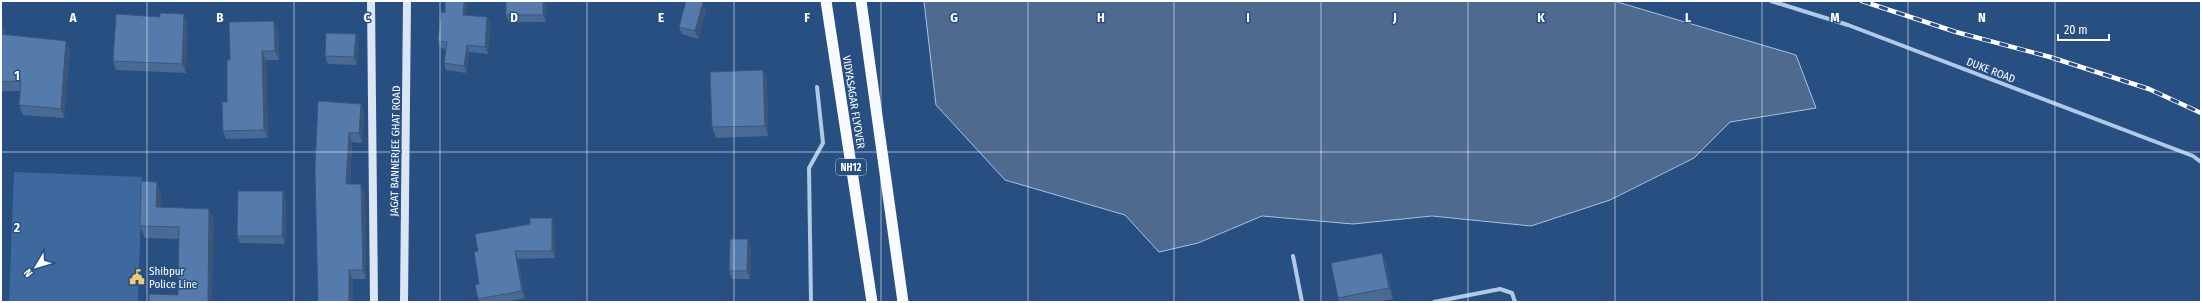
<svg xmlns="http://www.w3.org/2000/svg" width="2202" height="303" font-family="'Fira Sans Condensed',sans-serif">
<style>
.green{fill:#3d699f}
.water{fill:#4e6a8e;stroke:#a5c3e6}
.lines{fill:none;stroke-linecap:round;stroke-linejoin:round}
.minor{stroke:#b0c9e6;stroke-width:4}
.secondary{stroke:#dae6f6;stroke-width:8}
.trunk{stroke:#f8fafe;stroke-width:11}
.rail-casing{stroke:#fff;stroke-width:4.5}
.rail{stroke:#284f81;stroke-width:3;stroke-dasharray:9;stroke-linecap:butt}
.wall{fill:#496a94}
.shaded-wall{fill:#3c5678}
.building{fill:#557bac;stroke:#3c5678}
.grid{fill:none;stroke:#fff;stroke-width:1;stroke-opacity:0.55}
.labels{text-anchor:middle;stroke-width:3;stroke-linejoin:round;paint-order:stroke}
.shield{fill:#284f81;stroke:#becad9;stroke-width:1}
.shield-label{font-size:10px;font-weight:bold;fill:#fff}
.street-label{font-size:11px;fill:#fff;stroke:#284f81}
.poi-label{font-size:11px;fill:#fff;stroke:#284f81;text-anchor:start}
.grid-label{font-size:13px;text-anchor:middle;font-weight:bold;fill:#fff;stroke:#284f81;stroke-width:3;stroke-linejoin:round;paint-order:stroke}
</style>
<rect width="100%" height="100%" fill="#284f81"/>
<path class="green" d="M 14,172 L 142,177 L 138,302 L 9,302 Z"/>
<path class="water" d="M 924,1 L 1614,1 L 1796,55 L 1816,108 L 1730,122 L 1694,158 L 1610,200 L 1531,226 L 1432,216 L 1353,224 L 1262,216 L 1198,243 L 1159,252 L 1125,215 L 1005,180 L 936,105 Z"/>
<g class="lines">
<path class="minor" d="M 1771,1 L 1848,25 L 2193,156 L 2201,162
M 1293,256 L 1302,302
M 811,302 L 809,168 L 823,143 L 817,87
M 1434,302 L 1500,289 L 1512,293 L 1515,302"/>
<path class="secondary" d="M 371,1 L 374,302
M 404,302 L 407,1"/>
<path class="trunk" d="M 826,1 L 872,302
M 861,1 L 903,302"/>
<g class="rail-casing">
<path id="rail" d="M 1862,1 L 1956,32 L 2050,57 L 2149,89 L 2201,113"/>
</g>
<use href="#rail" class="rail"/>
</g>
<path class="wall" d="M 445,1 L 467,1 L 466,15 L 487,17 L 490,24 L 488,54 L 469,52 L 466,73 L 446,70 L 444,63 L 446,49 L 441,48 L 438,41 L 445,13 Z
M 546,1 L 546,22 L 509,22 L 506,15 Z
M 706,10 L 698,39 L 682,34 L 679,27 Z
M 184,14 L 187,24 L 186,73 L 116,70 L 113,61 L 160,17 Z
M 1,20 L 5,29 L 5,35 L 66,41 L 70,50 L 64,118 L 23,115 L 19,105 L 21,91 L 1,91 Z
M 278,30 L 279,60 L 266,60 L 268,138 L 226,139 L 223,131 L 227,102 Z
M 356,34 L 358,42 L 357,65 L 328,64 L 325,56 Z
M 763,70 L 767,81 L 768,136 L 716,138 L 712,127 Z
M 318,101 L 361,104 L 364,114 L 362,143 L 352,142 L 350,184 L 361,184 L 365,193 L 366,279 L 353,279 L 353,302 L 318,302 Z
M 161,194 L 161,207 L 209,209 L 214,221 L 178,295 L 179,239 L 145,238 L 140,226 Z
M 286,199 L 285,244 L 240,243 L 237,236 Z
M 554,225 L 555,258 L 518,259 L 525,298 L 505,302 L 479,302 L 478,299 L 479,284 L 478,251 Z
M 751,247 L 750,279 L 732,279 L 729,271 Z
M 1386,263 L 1393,299 L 1375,302 L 1339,302 L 1338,298 Z"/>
<path class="shaded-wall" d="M 464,1 L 467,1 L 466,22 L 463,15 Z
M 543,1 L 546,1 L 546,22 L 543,15 Z
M 703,2 L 706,10 L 698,39 L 695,31 Z
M 184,14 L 187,24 L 186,73 L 182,64 Z
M 487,17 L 490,24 L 488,54 L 485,47 Z
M 1,20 L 5,29 L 4,44 L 1,34 Z
M 274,21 L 278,30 L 279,60 L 275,51 Z
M 356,34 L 358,42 L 357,65 L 354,57 Z
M 66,41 L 70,50 L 64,118 L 61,109 Z
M 467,45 L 469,52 L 466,73 L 464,66 Z
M 262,51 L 266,60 L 268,138 L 264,130 Z
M 763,70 L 767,81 L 768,136 L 765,126 Z
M 361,104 L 364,114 L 362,143 L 359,133 Z
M 349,133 L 352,142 L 349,194 L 346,184 Z
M 157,182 L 161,194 L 161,219 L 156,207 Z
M 361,184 L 365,193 L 366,279 L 363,270 Z
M 283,191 L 286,199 L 285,244 L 282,236 Z
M 209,209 L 214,221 L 212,302 L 208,302 Z
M 552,218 L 554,225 L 555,258 L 552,251 Z
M 748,239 L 751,247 L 750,279 L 747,271 Z
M 515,251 L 518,259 L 525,298 L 522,291 Z
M 1382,253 L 1386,263 L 1393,299 L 1389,288 Z
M 349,270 L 353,279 L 353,302 L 349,302 Z"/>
<path class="building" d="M 445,1 L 464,1 L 463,15 L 487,17 L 485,47 L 467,45 L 464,66 L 444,63 L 447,42 L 438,41 L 441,12 L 445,13 Z
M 506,1 L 543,1 L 543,15 L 506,15 Z
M 686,1 L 698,1 L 703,2 L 695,31 L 679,27 Z
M 160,13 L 184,14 L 182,64 L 113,61 L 116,14 L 160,17 Z
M 1,20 L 1,34 L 66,41 L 61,109 L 19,105 L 21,81 L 1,82 Z
M 274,21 L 275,51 L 262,51 L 264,130 L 223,131 L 222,102 L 227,102 L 227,60 L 230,60 L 229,22 Z
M 326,33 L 356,34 L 354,57 L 325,56 Z
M 763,70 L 765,126 L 712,127 L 710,72 Z
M 318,101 L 361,104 L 359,133 L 349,133 L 346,184 L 361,184 L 363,270 L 349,270 L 349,302 L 318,302 L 315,169 Z
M 141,181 L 157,182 L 156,207 L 209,209 L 208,302 L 149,302 L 149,294 L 178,295 L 179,227 L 140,226 Z
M 238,191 L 283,191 L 282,236 L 237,236 Z
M 530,218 L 552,218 L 552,251 L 515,251 L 522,291 L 478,299 L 475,285 L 479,284 L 474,252 L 478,251 L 475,234 L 530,224 Z
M 730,239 L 748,239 L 747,271 L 729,271 Z
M 1382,253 L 1389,288 L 1338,298 L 1331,263 Z"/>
<path class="grid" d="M 147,1 L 147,302M 294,1 L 294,302M 440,1 L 440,302M 587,1 L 587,302M 734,1 L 734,302M 881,1 L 881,302M 1028,1 L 1028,302M 1174,1 L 1174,302M 1321,1 L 1321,302M 1468,1 L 1468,302M 1615,1 L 1615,302M 1762,1 L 1762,302M 1908,1 L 1908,302M 2055,1 L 2055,302M 1,152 L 2201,152"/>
<defs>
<g id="civic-bare" transform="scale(1.2)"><path d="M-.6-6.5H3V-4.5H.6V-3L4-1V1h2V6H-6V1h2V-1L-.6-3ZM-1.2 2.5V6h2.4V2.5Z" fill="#eecb77" stroke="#284f81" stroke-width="2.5" paint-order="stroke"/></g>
</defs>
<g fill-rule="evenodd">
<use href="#civic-bare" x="137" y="277"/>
</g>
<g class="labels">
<rect class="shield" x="836" y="159" width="30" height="16" rx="3"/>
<g class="shield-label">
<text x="851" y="171">NH12</text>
</g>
<g class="street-label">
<text transform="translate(1991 70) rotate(21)" y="4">DUKE ROAD</text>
<text transform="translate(854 102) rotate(81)" y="4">VIDYASAGAR FLYOVER</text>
<text transform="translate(395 151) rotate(-89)" y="4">JAGAT BANNERJEE GHAT ROAD</text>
</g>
<g class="poi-label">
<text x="149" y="275">Shibpur<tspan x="149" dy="13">Police Line</tspan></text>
</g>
</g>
<g class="grid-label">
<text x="73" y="22">A</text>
<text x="220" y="22">B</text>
<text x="367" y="22">C</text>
<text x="514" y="22">D</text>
<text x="661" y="22">E</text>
<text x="807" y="22">F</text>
<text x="954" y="22">G</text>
<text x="1101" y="22">H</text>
<text x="1248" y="22">I</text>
<text x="1395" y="22">J</text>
<text x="1541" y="22">K</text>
<text x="1688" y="22">L</text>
<text x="1835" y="22">M</text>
<text x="1982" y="22">N</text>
<text x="17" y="80">1</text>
<text x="17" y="232">2</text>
</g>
<rect width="2202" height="303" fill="none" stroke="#ffffff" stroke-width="4"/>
<g transform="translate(36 267) rotate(232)" stroke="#284f81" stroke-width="3" paint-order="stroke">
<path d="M0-3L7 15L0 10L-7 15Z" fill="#ffffff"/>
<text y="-6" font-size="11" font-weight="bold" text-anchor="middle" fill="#ffffff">N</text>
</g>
<path d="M2058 34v6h51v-6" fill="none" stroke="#ffffff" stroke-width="2"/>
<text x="2064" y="34" font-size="12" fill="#ffffff" stroke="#284f81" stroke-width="3" paint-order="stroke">20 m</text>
</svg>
